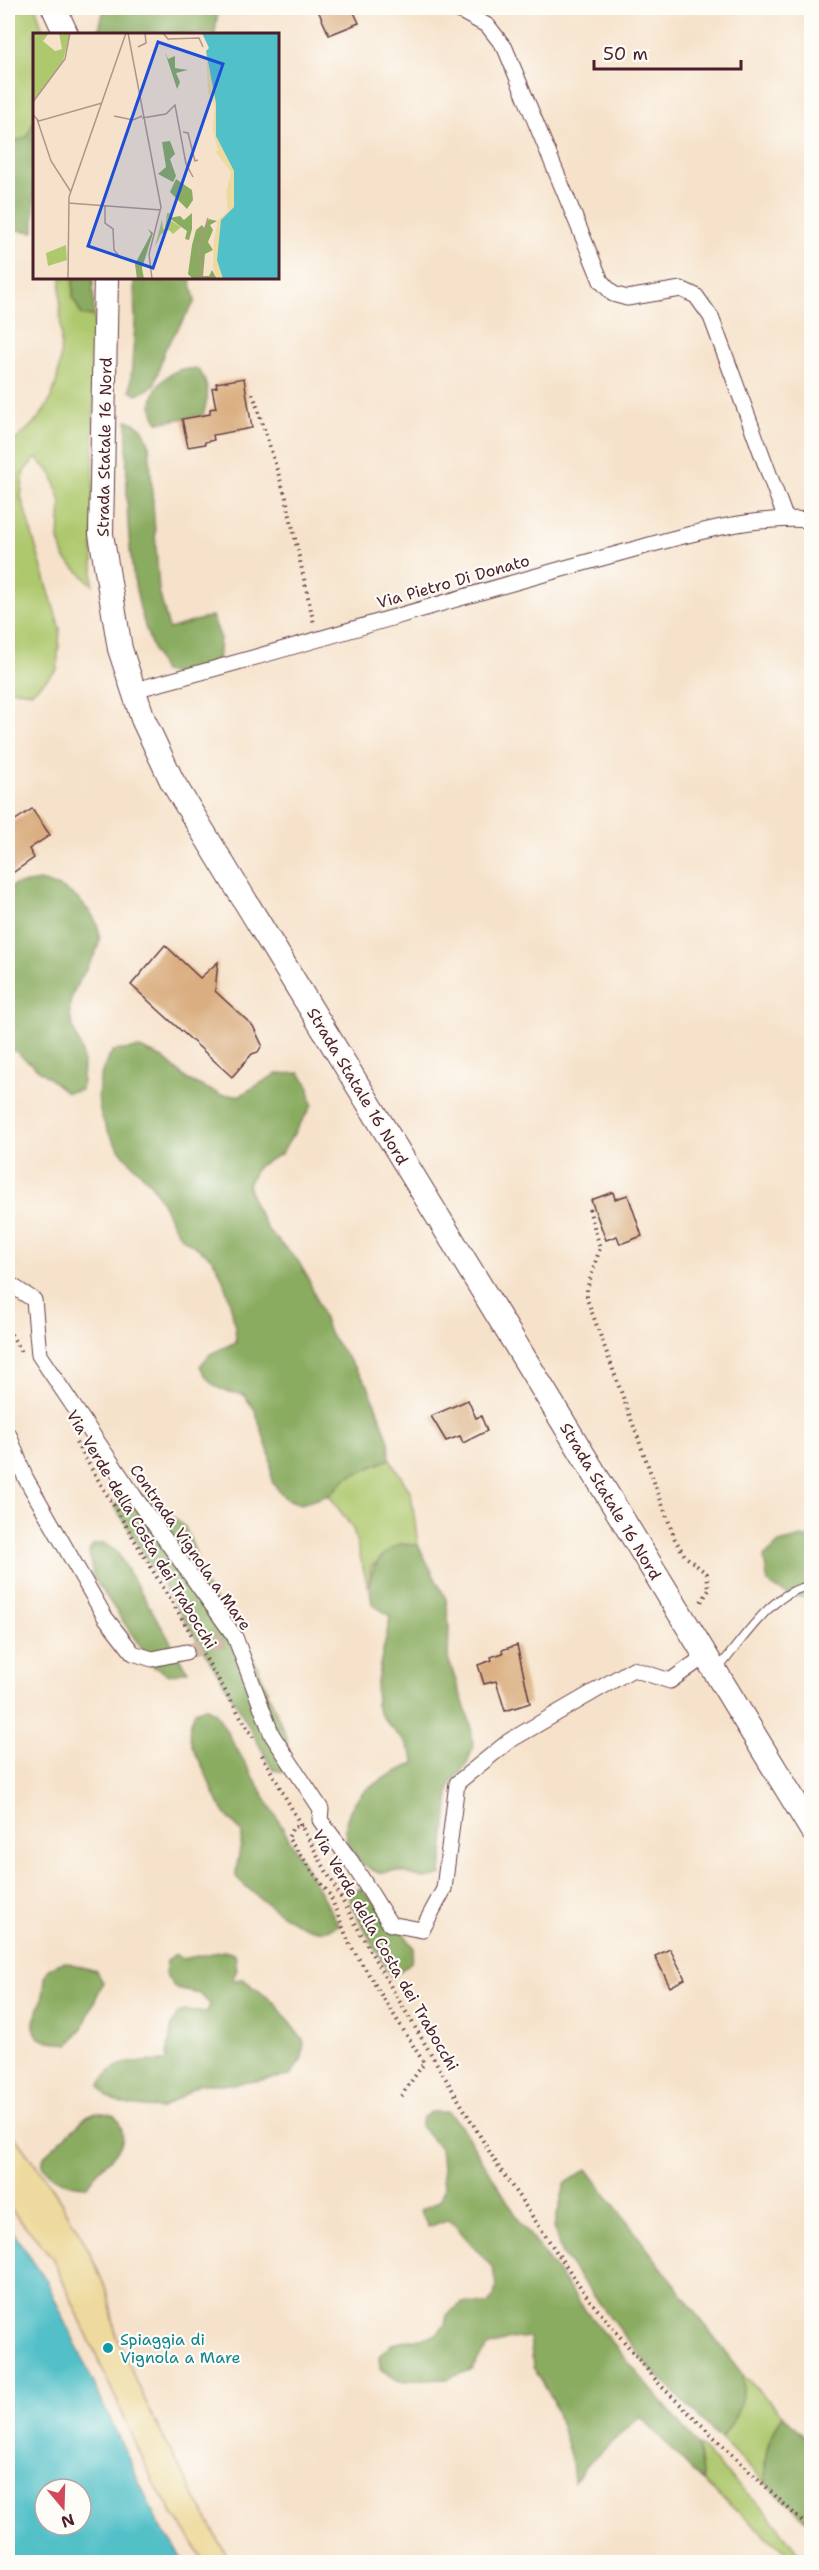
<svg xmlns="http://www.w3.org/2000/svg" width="819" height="2570" font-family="'Shantell Sans',sans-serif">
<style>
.green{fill:#aec86d;stroke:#7c744c;stroke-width:1.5}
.forest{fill:#8aac60;stroke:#6a6646;stroke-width:1.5}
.sand{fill:#eeda9e;stroke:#9c7c64;stroke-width:1.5}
.water{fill:#52c0c8;stroke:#4e707a;stroke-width:1.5;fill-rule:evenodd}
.building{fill:#daae80}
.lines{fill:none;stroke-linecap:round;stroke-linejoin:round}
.minor-tunnel{stroke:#d4bbaa;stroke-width:15;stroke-dasharray:15 8;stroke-linecap:butt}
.service-casing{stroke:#643c43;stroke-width:10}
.minor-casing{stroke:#643c43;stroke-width:17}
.primary-casing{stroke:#643c43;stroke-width:26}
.path{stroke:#643c43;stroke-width:4;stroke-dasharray:1.5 4.5;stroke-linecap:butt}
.service{stroke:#fff;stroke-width:8}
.minor{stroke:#fff;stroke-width:15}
.primary{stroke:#fff;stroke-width:24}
.culture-dot{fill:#0f9aa8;stroke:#fdfcf7;stroke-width:2}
.labels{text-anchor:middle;stroke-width:4.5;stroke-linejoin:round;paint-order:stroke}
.street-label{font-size:16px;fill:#4a1f2b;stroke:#fdfcf7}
.culture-label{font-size:16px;fill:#0d838f;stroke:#fdfcf7;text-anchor:start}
.inset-road{fill:none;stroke:#b1948a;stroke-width:1.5}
.view{fill:#1d4ed8;fill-opacity:0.15;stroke:#1d4ed8;stroke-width:3}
.inset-edge{fill:none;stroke:#4a1f2b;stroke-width:3}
</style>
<rect width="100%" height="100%" fill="#fdfcf7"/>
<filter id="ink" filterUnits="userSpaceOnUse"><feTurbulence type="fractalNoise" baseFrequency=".0167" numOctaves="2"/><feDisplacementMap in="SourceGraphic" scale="12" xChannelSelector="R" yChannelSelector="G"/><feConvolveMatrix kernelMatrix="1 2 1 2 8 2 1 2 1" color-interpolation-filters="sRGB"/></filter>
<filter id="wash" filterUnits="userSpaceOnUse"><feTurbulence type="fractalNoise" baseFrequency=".008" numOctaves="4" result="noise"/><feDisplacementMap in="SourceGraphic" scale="24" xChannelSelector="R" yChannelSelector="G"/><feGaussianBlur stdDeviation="1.35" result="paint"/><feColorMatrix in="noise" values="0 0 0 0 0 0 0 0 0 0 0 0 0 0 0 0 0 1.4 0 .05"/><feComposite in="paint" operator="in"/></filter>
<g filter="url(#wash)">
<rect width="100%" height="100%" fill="#f6e2ca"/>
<path class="green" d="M 8,8 L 36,8 L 44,34 L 34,34 L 34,120 L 27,137 L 8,144 Z
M 61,278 L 73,278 L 73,298 L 82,315 L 94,316 L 93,585 L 65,559 L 59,540 L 61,502 L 52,474 L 36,458 L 24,471 L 21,497 L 60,629 L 57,670 L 32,692 L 8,689 L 8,649 L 14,642 L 12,624 L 8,620 L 8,448 C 18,437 32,427 41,415 C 71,375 57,323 61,278 Z
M 390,1459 L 411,1493 L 418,1545 L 400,1544 L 371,1567 L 368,1587 L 353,1529 L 329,1495 L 346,1478 Z
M 743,2375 L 783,2415 C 767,2440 763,2454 766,2484 L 721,2439 C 735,2421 745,2398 743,2375 Z
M 698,2445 L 770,2516 L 800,2555 L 811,2562 L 792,2562 L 785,2552 L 703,2482 Z"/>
<path class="forest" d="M 104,8 L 218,8 L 215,34 L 98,34 Z
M 34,120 L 34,232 L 8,229 L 8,144 L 27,137 Z
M 73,278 L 93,278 L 94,316 L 82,315 L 73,298 Z
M 134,278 L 190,278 L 195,301 L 165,349 L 154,386 L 137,395 L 130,391 L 135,326 Z
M 182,369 L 198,369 C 210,385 209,397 203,415 C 188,416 174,422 158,422 C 143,401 159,376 182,369 Z
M 127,420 C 141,425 145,430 149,445 L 159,591 L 169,629 L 212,616 L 220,636 L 218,664 L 177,674 L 163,672 C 124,593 126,506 127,420 Z
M 40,881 C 66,889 70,889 89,911 C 122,951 66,974 70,1014 C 71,1027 79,1040 82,1053 C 84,1065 82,1079 81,1090 L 66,1092 L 15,1051 L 8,1050 L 8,889 L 14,885 Z
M 140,1048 L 163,1058 L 188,1080 L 221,1095 L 241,1095 L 276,1074 L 300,1073 L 308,1084 L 312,1105 L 281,1154 L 258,1166 L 248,1184 L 254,1205 L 268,1230 L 298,1261 L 308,1278 L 330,1335 L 368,1385 L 389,1441 L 390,1459 L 346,1478 L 329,1495 L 301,1504 L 286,1499 L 272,1482 L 270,1456 L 255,1410 L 243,1394 C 221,1392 210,1387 200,1366 L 210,1354 L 236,1342 C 236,1322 225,1274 212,1259 C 203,1249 187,1244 179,1234 C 168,1220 163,1200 152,1186 C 144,1175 133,1166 124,1155 C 97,1123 88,1087 113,1051 Z
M 140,1494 L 151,1498 L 185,1527 L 195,1552 L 202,1580 L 257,1665 L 285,1734 L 289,1752 L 285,1772 L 273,1770 L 233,1698 L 114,1505 Z
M 802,1537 L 811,1539 L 811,1598 C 795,1598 781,1593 768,1583 L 764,1557 L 779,1543 Z
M 104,1543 L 117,1552 L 188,1671 L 169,1675 L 154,1667 L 93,1577 L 89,1552 L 93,1545 Z
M 400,1544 L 418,1545 L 446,1599 L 449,1625 L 448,1658 L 471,1725 L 473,1746 L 467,1764 L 450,1784 L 441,1875 C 423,1882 413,1874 397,1871 C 391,1870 384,1873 378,1872 C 364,1869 358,1860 351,1849 C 345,1839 344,1830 347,1819 C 356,1786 388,1777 415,1763 C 408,1738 391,1732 378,1711 C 369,1695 388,1637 390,1616 L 372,1604 C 366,1575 373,1558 400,1544 Z
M 205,1707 L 216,1713 L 339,1925 C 334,1927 329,1930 325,1930 C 300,1934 253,1894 236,1877 C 236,1861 242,1848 242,1832 C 220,1812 216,1798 205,1772 C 194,1747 182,1740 195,1711 Z
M 360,1888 L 402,1931 L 414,1948 L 411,1962 L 392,1978 L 351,1905 L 350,1895 Z
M 224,1951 L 235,1954 L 237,1970 L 232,1980 L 243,1979 L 275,2003 L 304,2042 L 302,2059 L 290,2076 L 233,2084 L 200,2084 L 161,2109 L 122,2104 L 107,2097 L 100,2086 C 113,2056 138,2063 166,2061 L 172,2025 L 178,2013 L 186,2011 L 207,2013 L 210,2004 L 200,1994 L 176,1989 L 165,1974 L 167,1961 L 175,1954 L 182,1959 Z
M 65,1962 L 96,1971 L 103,1982 L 84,2025 L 70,2044 L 49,2042 L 39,2038 C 29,2022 36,2018 41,2003 C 49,1982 36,1969 65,1962 Z
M 96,2112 L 114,2115 C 140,2148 101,2160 87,2186 C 68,2185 53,2181 42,2166 L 44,2156 L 87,2116 Z
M 431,2112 L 448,2112 L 463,2129 L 521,2223 L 588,2314 L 698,2445 L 703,2482 L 640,2416 L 585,2467 L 574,2482 L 572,2462 L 553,2400 L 533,2367 L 530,2337 L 509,2339 L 487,2347 L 471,2370 L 447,2379 L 399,2381 L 380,2369 L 379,2356 L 392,2344 L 435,2335 L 445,2325 L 447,2315 L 462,2303 L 488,2304 L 494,2296 L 496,2286 L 493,2268 L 449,2219 L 428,2227 L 420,2210 L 440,2201 L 444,2188 L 440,2148 L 420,2126 L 422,2118 Z
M 587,2169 L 743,2375 C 745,2398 735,2421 721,2439 L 647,2365 L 561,2253 L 554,2228 L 565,2183 Z
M 783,2415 L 811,2443 L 811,2524 L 766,2484 C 763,2456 768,2438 783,2415 Z"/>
<path class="sand" d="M 8,2128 L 54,2190 L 88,2248 L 108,2294 L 116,2335 L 153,2418 L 230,2562 L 205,2562 L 154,2484 L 52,2257 L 8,2206 Z"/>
<path class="water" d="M 8,2225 L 47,2282 L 158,2523 L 185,2562 L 8,2562 ZM 45,2489 L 81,2489 L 81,2525 L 45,2525 Z"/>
<g id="blocks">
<path class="building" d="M 317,8 L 352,8 L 359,23 L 329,35 Z
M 244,378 L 252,428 L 213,435 L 214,440 L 205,442 L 205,444 L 188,447 L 182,419 L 210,414 L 210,409 L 216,408 L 212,388 L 217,387 L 216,383 Z
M 32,809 L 50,835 L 29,849 L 34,858 L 8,876 L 8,825 Z
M 165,945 L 200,978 L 218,962 L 215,991 L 253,1026 L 262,1045 L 258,1052 L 252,1054 L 232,1077 L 131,985 Z
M 613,1192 L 615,1199 L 628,1195 L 642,1236 L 620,1244 L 617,1236 L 606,1240 L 591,1200 Z
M 468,1400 L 476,1418 L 481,1416 L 487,1431 L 463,1443 L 460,1436 L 446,1441 L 431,1416 Z
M 517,1645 L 530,1703 L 505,1711 L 496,1681 L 484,1684 L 478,1665 L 492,1660 L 491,1657 L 503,1653 L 502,1650 Z
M 670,1949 L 685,1979 L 670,1987 L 655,1956 Z"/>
</g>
</g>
<g filter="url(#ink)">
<use href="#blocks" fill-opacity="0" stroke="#643c43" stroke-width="1.5"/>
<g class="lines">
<path class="minor-tunnel" d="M 186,1652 L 235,1637"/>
<g class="service-casing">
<path id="service" d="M 718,1669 C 741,1642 774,1588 812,1586"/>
</g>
<g class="minor-casing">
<path id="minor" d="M 455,8 L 488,26 L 505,48 L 601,281 L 613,294 L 627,298 L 681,289 L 696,296 L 711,317 L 785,517
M 134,690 C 291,650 446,600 602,558 C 667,541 745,514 812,520
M 8,1283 L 34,1300 L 39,1355 L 134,1496 L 235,1637 L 272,1735 L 321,1809 L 320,1820 L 351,1861 L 390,1924 L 422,1930 L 444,1889 L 457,1783 L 509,1741 L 633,1669 L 670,1681 L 705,1656
M 9,1435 L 25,1477 L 105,1617 L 133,1653 L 152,1659 L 186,1652"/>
</g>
<g class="primary-casing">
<path id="primary" d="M 54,8 L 66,34
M 106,278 L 101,534 L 120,649 L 143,719 L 172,781 L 812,1830"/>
</g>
<path class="path" d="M 253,394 L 286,498 L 314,624
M 589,1209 L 600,1248 L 587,1289 L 587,1299 L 675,1539 L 685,1556 L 707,1574 L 709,1590 L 699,1605
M 8,1329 L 21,1352
M 76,1443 L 193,1637
M 203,1654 L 253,1737
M 262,1755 L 382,1972 L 498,2166 L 588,2298 L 660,2385 L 812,2531
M 302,1825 L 293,1827 L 288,1838 L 330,1895 L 349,1943 L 424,2063 L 401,2096"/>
<use href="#service" class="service"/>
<use href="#minor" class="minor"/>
<use href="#primary" class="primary"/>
</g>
</g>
<circle class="culture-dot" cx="108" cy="2348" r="6"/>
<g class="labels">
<g class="street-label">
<text transform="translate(104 447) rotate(-89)" y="6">Strada Statale 16 Nord</text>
<text transform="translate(453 581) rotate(-16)" y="6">Via Pietro Di Donato</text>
<text transform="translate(358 1086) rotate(59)" y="6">Strada Statale 16 Nord</text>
<text transform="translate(611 1501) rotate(59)" y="6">Strada Statale 16 Nord</text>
<text transform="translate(142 1529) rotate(59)" y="6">Via Verde della Costa dei Trabocchi</text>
<text transform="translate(191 1547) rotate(55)" y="6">Contrada Vignola a Mare</text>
<text transform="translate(386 1950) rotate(60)" y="6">Via Verde della Costa dei Trabocchi</text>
</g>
<g class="culture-label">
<text x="120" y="2345">Spiaggia di<tspan x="120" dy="18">Vignola a Mare</tspan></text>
</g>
</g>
<g transform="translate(33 33)">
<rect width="246" height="246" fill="#f6e2ca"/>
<path d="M 0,0 L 16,0 L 10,8 L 22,18 L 29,16 L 26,0 L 37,0 L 30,28 L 0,69 ZM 134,180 L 139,180 L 137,187 L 148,194 L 140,201 L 136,197 L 128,201 L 122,214 L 129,186 L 130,197 L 132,195 ZM 33,212 L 34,227 L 15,233 L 13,220 Z" fill="#aec86d"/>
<path d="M 132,19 L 135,26 L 142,23 L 142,35 L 155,37 L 143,40 L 147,49 L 144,56 ZM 137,108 L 142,121 L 137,126 L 143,143 L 140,149 L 125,141 L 133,134 L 129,109 ZM 143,146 L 159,157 L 160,167 L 154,176 L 137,159 ZM 159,180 L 159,196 L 156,207 L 152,206 L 154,198 L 136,185 L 147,183 L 151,187 ZM 176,186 L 184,188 L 177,192 L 180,197 L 175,209 L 180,217 L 172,221 L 170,243 L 176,243 L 179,237 L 184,246 L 160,246 L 155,241 L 159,212 L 163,197 L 169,192 L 171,195 ZM 115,196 L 120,200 L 109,235 L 111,246 L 104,246 L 102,231 L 118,201 Z" fill="#8aac60"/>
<path d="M 173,18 L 183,68 L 183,101 L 201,138 L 201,174 L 188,187 L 190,246 L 184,246 L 180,233 L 181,207 L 185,187 L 195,178 L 193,159 L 198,139 L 182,118 L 185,118 L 180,97 L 182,73 L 175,60 Z" fill="#eeda9e"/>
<path d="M 169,0 L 246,0 L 246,246 L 190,246 L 184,227 L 188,187 L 201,174 L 201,138 L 183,103 L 183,70 L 173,18 L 176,15 Z" fill="#52c0c8"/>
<path class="inset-road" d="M 95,0 L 128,174 L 116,221 L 119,246M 130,0 L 135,6 L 166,5 L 170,14M 105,14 L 113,10 L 112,0M 0,69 L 32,26 L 37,0M 0,82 L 6,88 L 69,70M 81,83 L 100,87 L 109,83M 109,85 L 133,81 L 142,72 L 153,131 L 160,144M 4,86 L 18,128 L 38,159M 150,99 L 155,100 L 162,128 L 165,127M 35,170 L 128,177M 72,173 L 72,190 L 80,196 L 81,217 L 88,225M 35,246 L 36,164 L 93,0M 169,246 L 166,215 L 175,185"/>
<path class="view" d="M 125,9 L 190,31 L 120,235 L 55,213 Z"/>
<rect width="246" height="246" class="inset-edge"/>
</g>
<rect width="819" height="2570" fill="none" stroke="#fdfcf7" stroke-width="30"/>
<g transform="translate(63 2507) rotate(161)"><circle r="28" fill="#fdfcf7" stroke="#b5a4a5" stroke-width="1.5"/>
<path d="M0-4.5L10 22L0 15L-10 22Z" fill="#d1495b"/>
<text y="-9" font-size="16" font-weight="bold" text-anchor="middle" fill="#4a1f2b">N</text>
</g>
<path d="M594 60v9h147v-9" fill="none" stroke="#4a1f2b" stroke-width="3"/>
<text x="603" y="60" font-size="18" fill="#4a1f2b" stroke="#fdfcf7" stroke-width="4.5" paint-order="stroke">50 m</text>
</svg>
